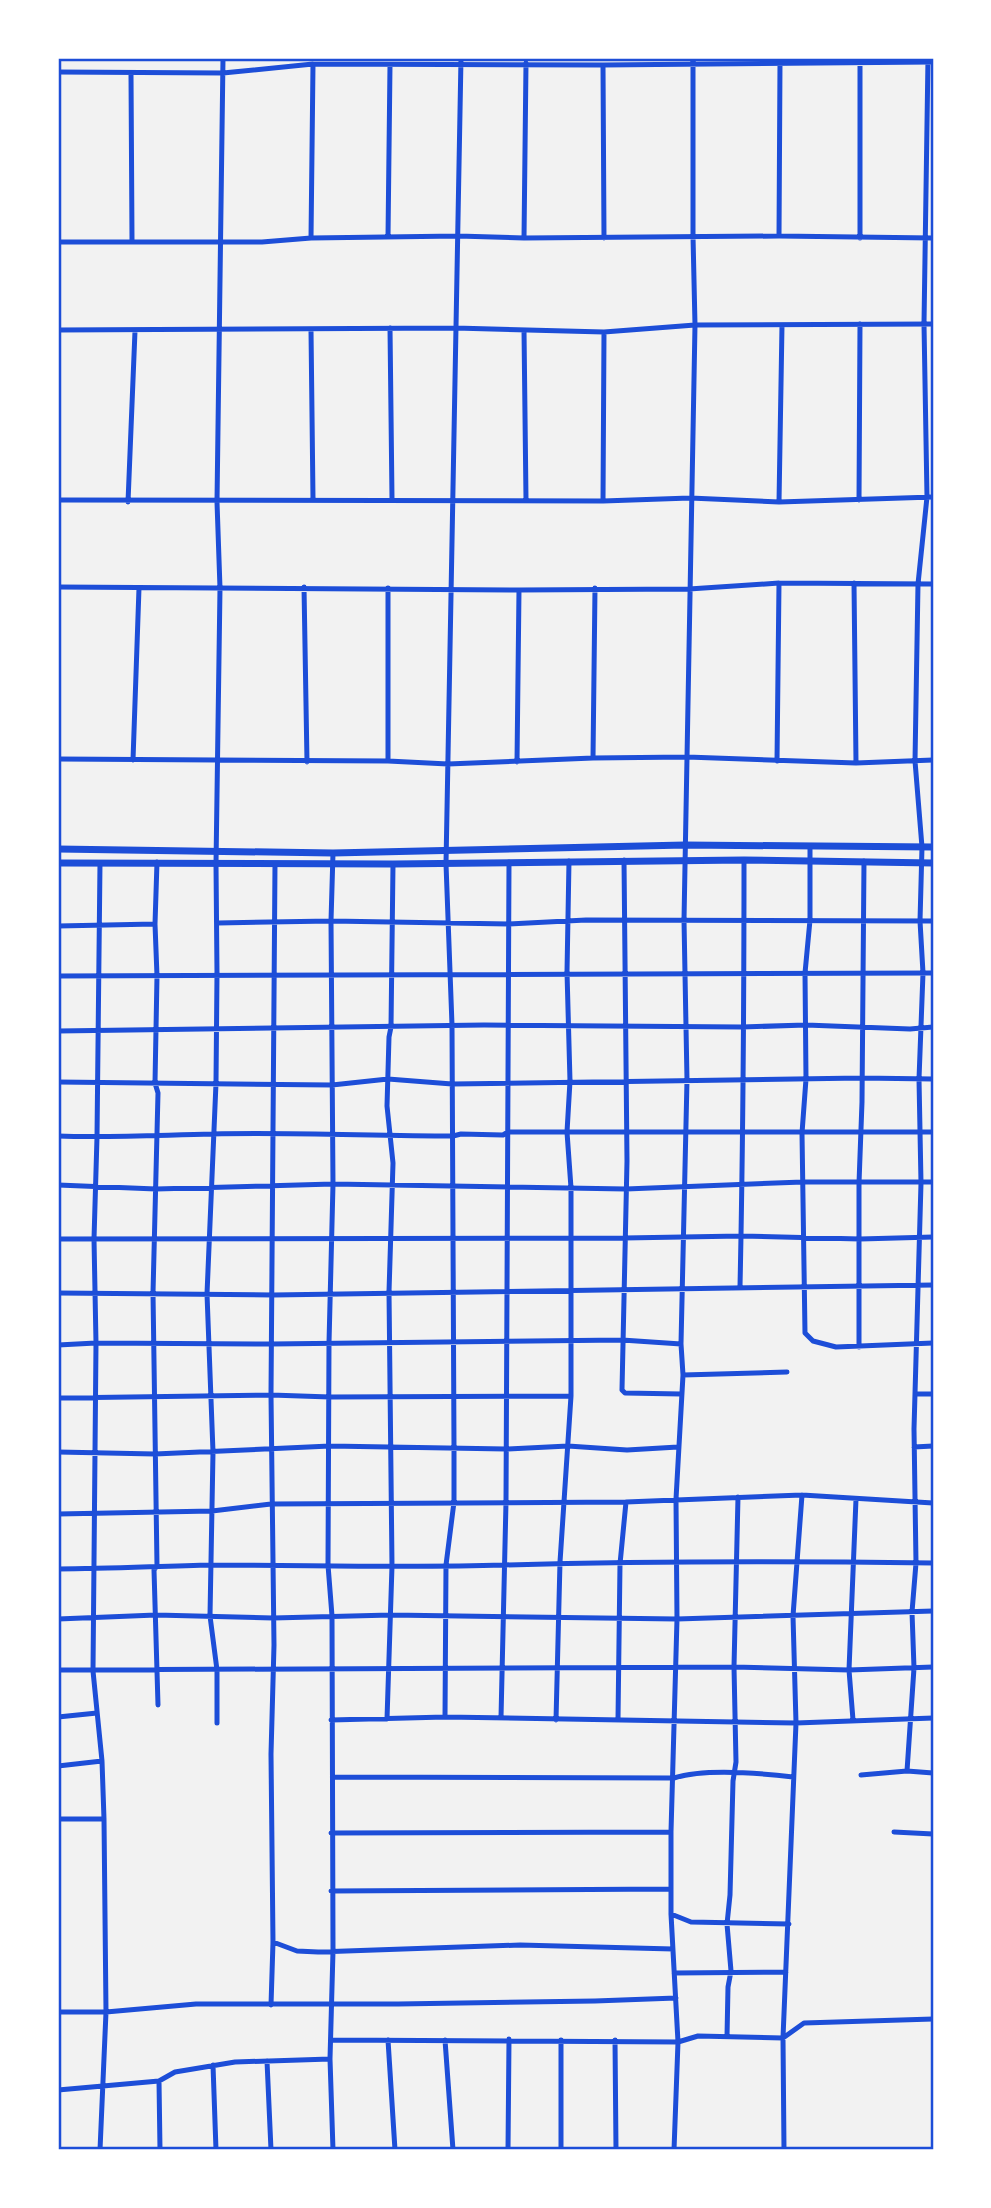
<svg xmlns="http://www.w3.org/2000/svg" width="991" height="2208" font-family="'Public Sans',sans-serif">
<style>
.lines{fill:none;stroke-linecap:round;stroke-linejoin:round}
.minor{stroke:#1d4ed8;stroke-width:5}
.secondary{stroke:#1d4ed8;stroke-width:7}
.neatline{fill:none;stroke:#1d4ed8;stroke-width:2.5}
</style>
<rect width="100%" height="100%" fill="#f2f2f2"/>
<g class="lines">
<path class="minor" d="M 603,65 L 604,238
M 58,72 L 223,73 L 313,64 L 603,65 L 933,62
M 131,74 L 132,240
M 779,236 L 780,62
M 388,237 L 390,65
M 311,238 L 313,64
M 524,238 L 526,63
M 860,238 L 860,62
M 58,242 L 262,242 L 311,238 L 458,236 L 524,238 L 779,236 L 933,238
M 390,328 L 392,499
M 58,330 L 455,328 L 604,332 L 695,325 L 933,324
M 311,330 L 313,499
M 524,330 L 526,500
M 58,500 L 603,501 L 690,498 L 779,502 L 933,497
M 859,500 L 860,324
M 603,501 L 604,332
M 128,502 L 135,331
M 779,502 L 782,325
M 854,583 L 856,763
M 58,587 L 519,590 L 689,589 L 779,583 L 933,584
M 304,587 L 307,762
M 388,588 L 388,761
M 593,758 L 595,588
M 58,759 L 388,761 L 448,764 L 593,758 L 687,757 L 856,763 L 933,760
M 133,760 L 139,588
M 777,761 L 779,583
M 517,762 L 519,590
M 810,846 L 810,920 L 805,973 L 806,1079 L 802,1133 L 805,1333 L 813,1341 L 836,1347 L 933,1343
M 333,853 L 331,921 L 333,1184 L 329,1343 L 328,1565 L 332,1616 L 333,1951 L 330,2059 L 333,2150
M 624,860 L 627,1161 L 622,1390 L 625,1393 L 681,1394
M 157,862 L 155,924 L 157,976 L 155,1083 L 158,1093 L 153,1293 L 157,1566 L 154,1570 L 158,1705
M 100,863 L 97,1137 L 94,1239 L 96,1343 L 93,1671 L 102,1761 L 104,1819 L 106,2012 L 100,2150
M 218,923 L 331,921 L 509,924 L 586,920 L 933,921
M 58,926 L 155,924
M 58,976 L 933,973
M 58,1031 L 484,1025 L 742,1027 L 806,1025 L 910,1029 L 933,1027
M 58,1082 L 332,1085 L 388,1079 L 452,1084 L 861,1078 L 933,1079
M 58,1136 C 110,1138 161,1135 212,1134 C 292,1132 373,1136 453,1136 L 461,1134 L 503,1135 L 508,1132 L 933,1132
M 58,1185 L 156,1189 L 333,1184 L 626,1189 L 803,1182 L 933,1182
M 58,1239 L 624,1238 L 741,1236 L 860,1239 L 933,1237
M 740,1287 C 743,1145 744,1002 744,860
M 58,1293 L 273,1295 L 933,1285
M 58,1345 L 96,1343 L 271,1344 L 622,1340 L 681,1344
M 859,1347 L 859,1183 L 862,1102 L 864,861
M 683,1375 L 787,1372
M 916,1394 L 933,1394
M 58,1398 L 271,1395 L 330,1397 L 571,1396
M 914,1447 L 933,1446
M 58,1452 L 155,1454 L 330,1446 L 506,1449 L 568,1446 L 627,1450 L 678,1447
M 58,1514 L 212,1511 L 271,1504 L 626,1502 L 802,1495 L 933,1503
M 58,1569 C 109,1569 160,1566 212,1565 C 309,1565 406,1568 504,1565 C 647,1561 790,1561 933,1563
M 58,1619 L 156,1615 L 273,1618 L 391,1615 L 677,1619 L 933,1611
M 58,1670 L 734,1667 L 849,1670 L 933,1667
M 58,1717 L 97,1713
M 445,1717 L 446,1565 L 454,1502 L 454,1448 L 452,1025 L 446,864 L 461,58
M 501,1718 L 506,1502 L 509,862
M 387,1719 L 392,1566 L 389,1292 L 393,1163 L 387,1106 L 389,1037 L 391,1027 L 393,864
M 618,1719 L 620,1564 L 626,1502
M 331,1720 L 445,1717 L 796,1723 L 933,1718
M 556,1720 L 560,1562 L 571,1396 L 571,1188 L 567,1132 L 570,1081 L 567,972 L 569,861
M 853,1720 L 849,1670 L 856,1499
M 217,1723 L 217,1670 L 210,1616 L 213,1452 L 207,1294 L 216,1083 L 217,974 L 216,864 L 220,588 L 217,502 L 223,58
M 58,1766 L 102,1761
M 907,1771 L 914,1668 L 912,1612 L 916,1563 L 914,1429 L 921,1183 L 919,1079 L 923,973 L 920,921 L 922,847 L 915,761 L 918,584 L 927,497 L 924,324 L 928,58
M 861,1775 L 907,1771 L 933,1773
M 333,1777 L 674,1778 C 706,1768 759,1773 793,1777
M 58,1819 L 104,1819
M 894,1832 L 933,1834
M 331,1833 L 671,1832
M 331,1891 L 671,1889
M 671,1914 L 691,1922 L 789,1924
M 273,1942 L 297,1951 L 318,1952 L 520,1945 L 673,1949
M 674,1973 L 786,1972
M 271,2005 L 273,1942 L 271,1754 L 274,1645 L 271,1395 L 275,864
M 58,2012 L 106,2012 L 196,2004 L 398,2004 L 595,2001 L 676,1998
M 727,2037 L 728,1987 L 731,1971 L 727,1924 L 730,1895 L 733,1781 L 736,1762 L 734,1667 L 738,1497
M 332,2040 L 678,2042 L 698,2036 L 783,2038 L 804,2023 L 933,2019
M 388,2040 L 395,2150
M 445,2040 L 453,2150
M 615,2040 L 616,2150
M 267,2061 L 271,2150
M 213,2065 L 216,2150
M 159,2081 L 160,2150
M 58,2090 L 159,2081 L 175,2072 L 235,2062 L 330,2059
M 508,2150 L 509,2039
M 561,2150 L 561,2040
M 674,2150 L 678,2042 L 671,1914 L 671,1832 L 677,1619 L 676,1499 L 683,1375 L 681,1344 L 687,1080 L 684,920 L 695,325 L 693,236 L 693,58
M 784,2150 L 783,2038 L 796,1723 L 793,1616 L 802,1495"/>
<path class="secondary" d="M 58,849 L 333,853 L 685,845 L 933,847
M 58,863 L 393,864 L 744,860 L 933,863"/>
</g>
<rect width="991" height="2208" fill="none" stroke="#ffffff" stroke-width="119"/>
<rect x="60" y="60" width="872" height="2088" class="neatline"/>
</svg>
